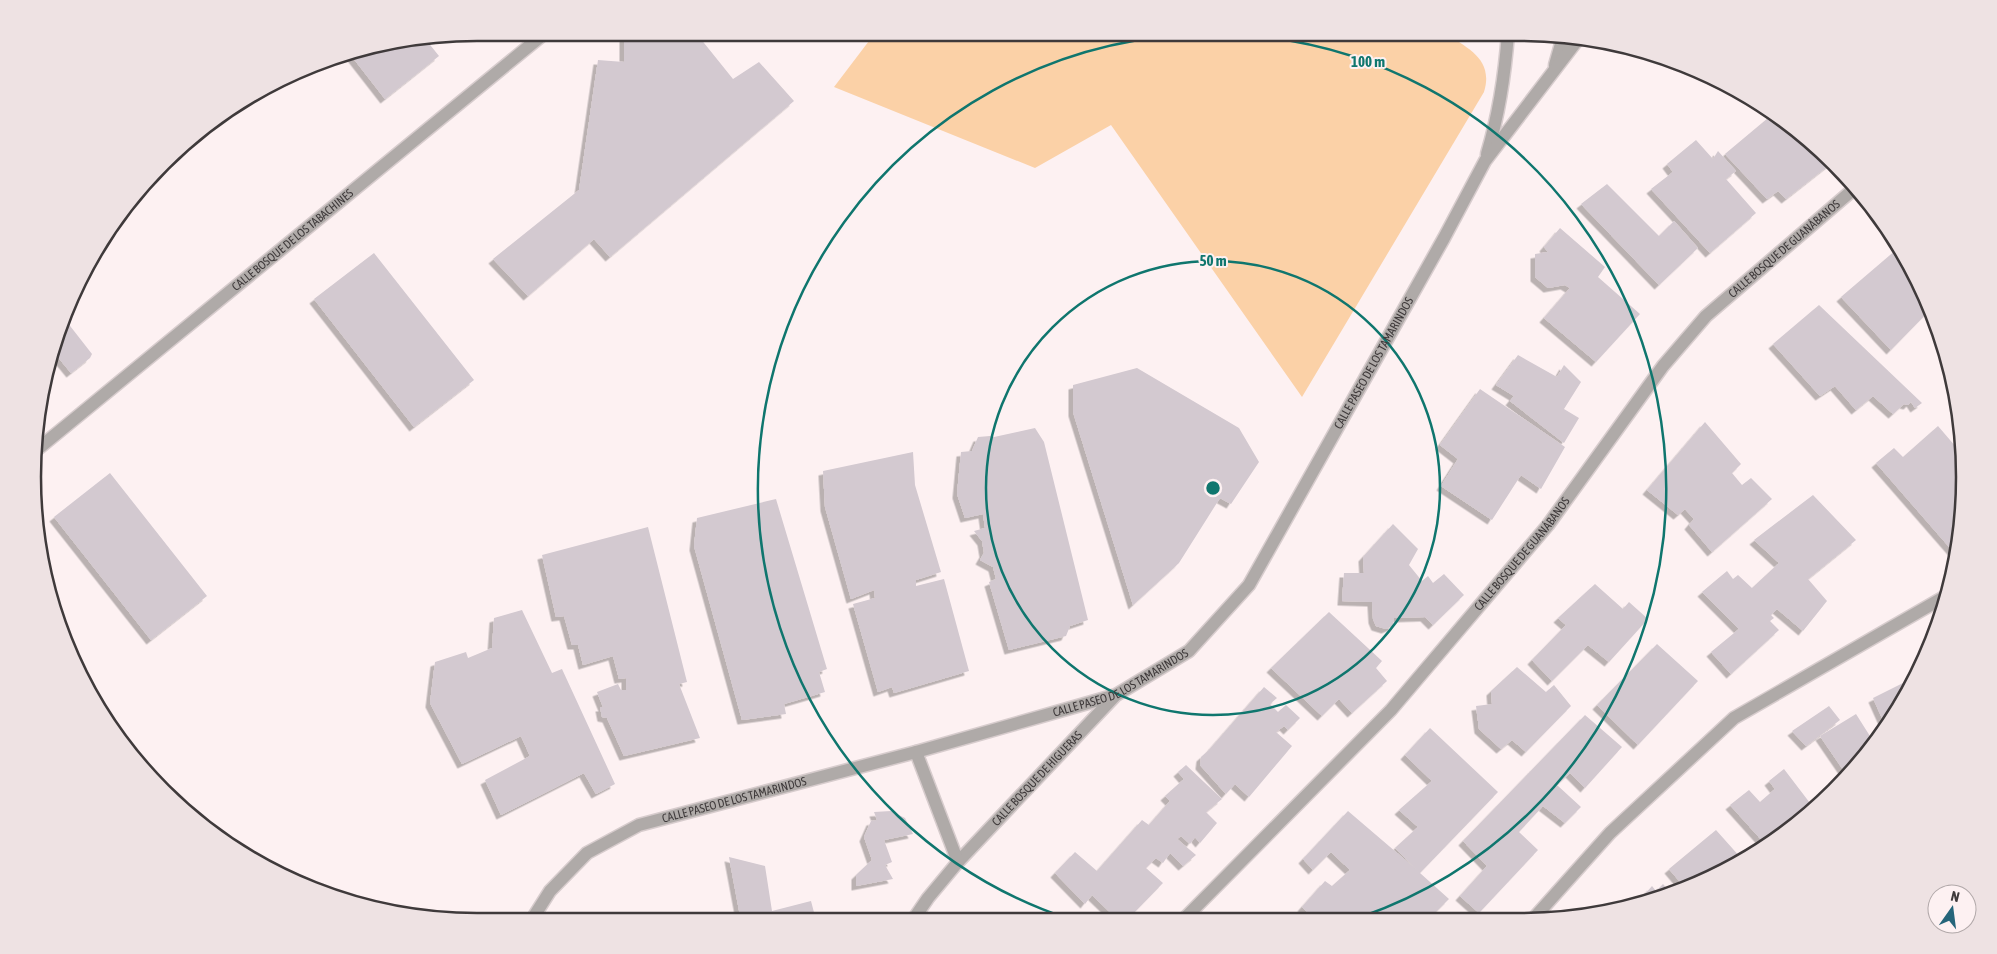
<svg xmlns="http://www.w3.org/2000/svg" width="1997" height="954" font-family="'Asap Condensed',sans-serif">
<style>
.green{fill:#fbd1a7}
.building{fill:#d3c9d0;filter:url(#shadow)}
.lines{fill:none;stroke-linecap:round;stroke-linejoin:round}
.minor-casing{stroke:#d7cccd;stroke-width:15}
.minor{stroke:#afaaa8;stroke-width:12}
.ring{fill:none;stroke:#0f766e;stroke-width:2.5}
.labels{text-anchor:middle;stroke-width:4;stroke-linejoin:round;paint-order:stroke}
.street-label{font-size:12px;fill:#3f3a3b;stroke:#fdf1f2}
.rim{fill:none;stroke:#3f3a3b;stroke-width:2.5}
.centre{fill:#0f766e;stroke:#fdf1f2;stroke-width:2.5}
.ring-label{font-size:15px;text-anchor:middle;font-weight:bold;fill:#0f766e;stroke:#fdf1f2;stroke-width:4;stroke-linejoin:round;paint-order:stroke}
</style>
<defs>
<filter id="shadow"><feDropShadow dx="-4.5" dy="4.5" stdDeviation="0" flood-color="#0004"/></filter>
</defs>
<rect width="100%" height="100%" fill="#fdf1f2"/>
<path class="green" d="M 875,33 L 1446,33 C 1468,49 1494,59 1484,92 L 1302,397 L 1111,125 L 1035,168 L 834,87 Z"/>
<path class="building" d="M 624,33 L 696,33 L 733,79 L 759,62 L 794,101 L 610,257 L 594,239 L 528,296 L 493,259 L 579,190 L 598,60 L 624,62 Z
M 427,41 L 439,56 L 385,99 L 350,54 Z
M 1774,113 L 1794,130 L 1790,133 L 1802,145 L 1807,140 L 1833,162 L 1786,199 L 1778,191 L 1767,199 L 1725,154 Z
M 1696,140 L 1713,159 L 1718,151 L 1736,171 L 1726,179 L 1756,213 L 1710,253 L 1651,189 L 1673,172 L 1667,164 Z
M 1607,184 L 1659,236 L 1674,221 L 1698,248 L 1659,285 L 1581,204 Z
M 1560,228 L 1605,267 L 1598,277 L 1640,314 L 1596,362 L 1544,318 L 1570,288 L 1565,285 L 1548,288 L 1535,277 L 1535,254 L 1548,252 L 1544,247 Z
M 1896,250 L 1907,262 L 1931,309 L 1891,350 L 1841,297 Z
M 374,253 L 474,380 L 414,427 L 314,299 Z
M 1819,305 L 1922,403 L 1915,408 L 1911,402 L 1908,405 L 1904,404 L 1893,414 L 1873,396 L 1856,410 L 1835,386 L 1820,396 L 1773,344 Z
M 67,322 L 92,354 L 90,358 L 71,373 L 57,356 L 53,359 Z
M 1518,355 L 1557,377 L 1564,365 L 1581,382 L 1564,409 L 1579,418 L 1564,443 L 1510,401 L 1514,396 L 1496,385 Z
M 1137,368 L 1239,428 L 1259,462 L 1231,504 L 1220,498 L 1179,563 L 1133,605 L 1073,412 L 1073,385 Z
M 1480,389 L 1565,447 L 1541,489 L 1521,475 L 1492,520 L 1441,486 L 1458,459 L 1440,445 Z
M 1705,422 L 1741,464 L 1732,473 L 1742,485 L 1751,478 L 1772,499 L 1712,552 L 1689,525 L 1694,519 L 1685,509 L 1678,515 L 1647,490 Z
M 1938,426 L 1962,454 L 1964,477 L 1957,556 L 1876,463 L 1894,448 L 1903,457 Z
M 1035,428 L 1044,442 L 1088,620 L 1070,626 L 1066,636 L 1009,650 L 989,582 L 996,579 L 993,567 L 980,560 L 984,553 L 982,541 L 974,531 L 985,528 L 983,514 L 965,518 L 957,494 L 961,452 L 972,451 L 978,437 L 990,436 L 994,437 Z
M 913,452 L 915,485 L 941,572 L 916,580 L 916,586 L 944,579 L 969,671 L 894,693 L 892,687 L 878,692 L 853,604 L 875,598 L 874,590 L 851,599 L 825,507 L 823,471 Z
M 110,473 L 207,596 L 151,640 L 54,517 Z
M 1813,495 L 1856,540 L 1808,579 L 1827,601 L 1803,631 L 1777,609 L 1771,615 L 1774,618 L 1770,621 L 1779,630 L 1731,674 L 1711,652 L 1739,629 L 1702,592 L 1727,571 L 1733,579 L 1738,575 L 1752,588 L 1779,563 L 1754,540 Z
M 776,499 L 827,669 L 819,672 L 825,692 L 784,704 L 786,714 L 742,720 L 694,546 L 697,518 Z
M 1393,524 L 1418,549 L 1409,565 L 1422,581 L 1428,576 L 1433,583 L 1444,574 L 1464,595 L 1433,625 L 1425,617 L 1394,618 L 1393,626 L 1386,629 L 1376,626 L 1373,619 L 1372,602 L 1342,601 L 1344,573 L 1364,573 L 1363,557 Z
M 648,527 L 687,682 L 679,684 L 700,738 L 624,756 L 607,718 L 602,717 L 600,707 L 603,707 L 597,692 L 618,684 L 621,690 L 626,690 L 626,678 L 619,679 L 613,656 L 583,665 L 578,645 L 572,645 L 564,616 L 556,617 L 542,555 Z
M 1595,584 L 1623,609 L 1629,602 L 1648,619 L 1609,662 L 1588,645 L 1552,681 L 1532,660 L 1566,625 L 1558,618 Z
M 522,610 L 552,673 L 562,669 L 615,784 L 596,794 L 584,773 L 501,815 L 485,780 L 530,756 L 521,736 L 462,764 L 430,703 L 435,662 L 466,652 L 468,658 L 492,648 L 494,618 Z
M 1329,612 L 1382,661 L 1376,668 L 1387,681 L 1352,713 L 1339,699 L 1322,716 L 1271,668 Z
M 1657,644 L 1698,681 L 1638,745 L 1597,705 Z
M 1517,667 L 1546,692 L 1554,685 L 1571,706 L 1526,752 L 1512,740 L 1501,749 L 1479,729 L 1476,706 L 1492,704 L 1491,691 Z
M 1913,678 L 1885,725 L 1873,698 Z
M 1264,687 L 1277,698 L 1270,704 L 1278,712 L 1286,705 L 1300,718 L 1288,730 L 1284,726 L 1276,732 L 1292,746 L 1249,797 L 1235,784 L 1226,794 L 1200,765 L 1201,757 L 1209,750 Z
M 1829,706 L 1840,720 L 1806,746 L 1792,731 Z
M 1856,714 L 1875,744 L 1846,774 L 1820,736 Z
M 1585,715 L 1622,747 L 1585,788 L 1570,773 L 1557,785 L 1581,807 L 1565,823 L 1543,806 L 1519,832 L 1538,850 L 1479,913 L 1460,896 L 1487,866 L 1463,841 Z
M 1430,728 L 1498,792 L 1420,873 L 1449,899 L 1430,918 L 1314,919 L 1302,907 L 1325,881 L 1332,886 L 1350,870 L 1331,852 L 1313,870 L 1303,859 L 1348,811 L 1417,870 L 1395,848 L 1418,827 L 1399,810 L 1432,781 L 1405,755 Z
M 1186,765 L 1222,799 L 1206,812 L 1217,823 L 1200,843 L 1195,837 L 1190,844 L 1181,836 L 1177,839 L 1196,855 L 1183,866 L 1170,853 L 1163,863 L 1156,858 L 1146,868 L 1163,883 L 1128,919 L 1117,919 L 1092,895 L 1085,904 L 1055,873 L 1075,852 L 1097,871 L 1142,820 L 1149,825 L 1170,801 L 1165,796 L 1184,779 L 1178,772 Z
M 1784,769 L 1813,807 L 1791,829 L 1765,844 L 1730,805 L 1749,790 L 1760,802 L 1775,789 L 1769,781 Z
M 891,811 L 905,818 L 913,834 L 884,840 L 892,862 L 885,865 L 893,879 L 856,886 L 856,875 L 872,860 L 864,837 L 871,821 L 877,820 L 874,812 Z
M 1716,830 L 1741,858 L 1686,889 L 1669,869 Z
M 729,857 L 765,866 L 772,911 L 811,901 L 816,920 L 741,921 Z
M 1663,884 L 1671,893 L 1638,902 L 1652,886 L 1656,891 Z"/>
<g class="lines">
<g class="minor-casing">
<g id="minor">
<path d="M 1555,65 L 1563,37"/>
<path d="M 1487,154 C 1499,114 1505,74 1508,33"/>
<path id="s1" d="M 39,448 L 545,33"/>
<path id="s2" d="M 958,862 L 1114,697"/>
<path d="M 1534,918 L 1610,833 L 1734,718 L 1946,596"/>
<path id="s3" d="M 1184,919 L 1391,710 L 1548,525 L 1663,366 L 1706,316 L 1855,188"/>
<path d="M 913,920 L 928,898 L 958,862 L 916,752"/>
<path id="s4" d="M 531,921 L 550,891 L 587,853 L 639,825 L 916,752 L 1116,695 L 1189,651 L 1249,585 L 1444,238 L 1485,161 L 1579,38"/>
</g>
</g>
<use href="#minor" class="minor"/>
</g>
<g class="ring">
<circle cx="1213" cy="488" r="227"/>
<path d="M1069 919A454 454 0 1 1 1361 917"/>
</g>
<g class="labels">
<g class="street-label">
<text dy="4" stroke="none"><textPath href="#s1" startOffset="328">CALLE BOSQUE DE LOS TABACHINES</textPath></text>
<text dy="4" stroke="none"><textPath href="#s3" startOffset="902">CALLE BOSQUE DE GUANÁBANOS</textPath></text>
<text dy="4" stroke="none"><textPath href="#s4" startOffset="1071">CALLE PASEO DE LOS TAMARINDOS</textPath></text>
<text dy="4" stroke="none"><textPath href="#s3" startOffset="498">CALLE BOSQUE DE GUANÁBANOS</textPath></text>
<text dy="4" stroke="none"><textPath href="#s4" startOffset="651">CALLE PASEO DE LOS TAMARINDOS</textPath></text>
<text dy="4" stroke="none"><textPath href="#s2" startOffset="115">CALLE BOSQUE DE HIGUERAS</textPath></text>
<text dy="4" stroke="none"><textPath href="#s4" startOffset="246">CALLE PASEO DE LOS TAMARINDOS</textPath></text>
</g>
</g>
<path d="M0 0H1997V954H0ZM477 41H1520A436 436 0 0 1 1956 477V477A436 436 0 0 1 1520 913H477A436 436 0 0 1 41 477V477A436 436 0 0 1 477 41Z" fill="#eee2e3" fill-rule="evenodd"/>
<path class="rim" d="M477 41H1520A436 436 0 0 1 1956 477V477A436 436 0 0 1 1520 913H477A436 436 0 0 1 41 477V477A436 436 0 0 1 477 41Z"/>
<circle cx="1213" cy="488" r="8" class="centre"/>
<g class="ring-label">
<text x="1368" y="67">100 m</text>
<text x="1213" y="266">50 m</text>
</g>
<g transform="translate(1952 909) rotate(14)"><circle r="24" fill="#fdf1f2" stroke="#b1a8a9"/>
<path d="M0-4L9 19L0 12L-9 19Z" fill="#25657a"/>
<text y="-8" font-size="14" font-weight="bold" text-anchor="middle" fill="#3f3a3b">N</text>
</g>
</svg>
